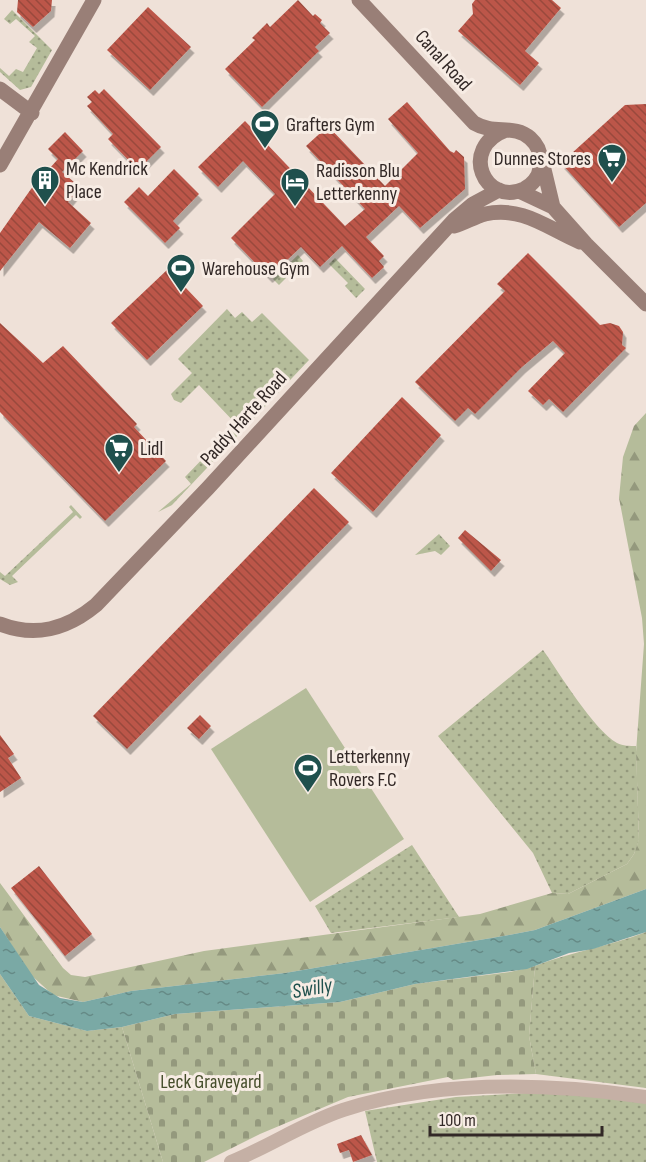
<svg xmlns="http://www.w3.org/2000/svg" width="646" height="1162" font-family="'Sofia Sans Condensed',sans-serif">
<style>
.grass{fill:url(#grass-dots)}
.forest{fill:url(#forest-firs)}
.cemetery{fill:url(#cemetery-stones)}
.pitch{fill:#b5bc9a}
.water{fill:url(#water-ripples)}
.building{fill:url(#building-back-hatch);filter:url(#shadow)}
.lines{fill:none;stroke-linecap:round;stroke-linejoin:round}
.street{stroke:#c5b0a5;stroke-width:14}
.secondary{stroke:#997f77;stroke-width:15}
.labels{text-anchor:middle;stroke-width:6;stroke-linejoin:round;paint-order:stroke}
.street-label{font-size:20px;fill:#322826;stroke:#f7ece4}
.poi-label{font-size:20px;fill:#322826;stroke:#f7ece4;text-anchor:start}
.park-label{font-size:20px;fill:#464e2c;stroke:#f7ece4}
.water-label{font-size:21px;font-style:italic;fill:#1f504d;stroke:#f7ece4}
</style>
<defs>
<pattern id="grass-dots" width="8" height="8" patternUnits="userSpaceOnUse" patternTransform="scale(1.5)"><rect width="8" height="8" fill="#b5bc9a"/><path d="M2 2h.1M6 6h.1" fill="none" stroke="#94997d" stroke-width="1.8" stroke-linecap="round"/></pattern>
<pattern id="forest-firs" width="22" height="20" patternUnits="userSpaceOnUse" patternTransform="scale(1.5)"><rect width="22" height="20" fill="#b5bc9a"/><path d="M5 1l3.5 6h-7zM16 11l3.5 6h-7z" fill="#94997d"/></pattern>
<pattern id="cemetery-stones" width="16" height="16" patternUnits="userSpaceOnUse" patternTransform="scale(1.5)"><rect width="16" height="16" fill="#b5bc9a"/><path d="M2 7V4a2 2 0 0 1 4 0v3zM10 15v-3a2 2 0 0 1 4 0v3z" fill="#94997d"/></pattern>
<pattern id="water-ripples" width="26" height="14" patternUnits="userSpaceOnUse" patternTransform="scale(1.5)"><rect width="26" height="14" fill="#7aa9a5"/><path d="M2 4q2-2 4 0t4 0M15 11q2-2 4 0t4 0" fill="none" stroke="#658a86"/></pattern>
<pattern id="building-back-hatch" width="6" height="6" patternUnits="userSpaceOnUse" patternTransform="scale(1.5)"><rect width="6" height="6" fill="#bc5749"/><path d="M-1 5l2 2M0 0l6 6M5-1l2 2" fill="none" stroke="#99483d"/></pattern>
<filter id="shadow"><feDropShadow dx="3.5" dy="6" stdDeviation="0" flood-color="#0004"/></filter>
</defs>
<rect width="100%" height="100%" fill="#efe1d8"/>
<path class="grass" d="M 12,10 L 52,50 L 31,87 L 20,90 L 0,72 L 0,68 L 9,76 L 16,69 L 23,72 L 37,48 L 29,42 L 35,36 L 16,19 L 10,24 L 4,19 Z
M 298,255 L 303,261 L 279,285 L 273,279 Z
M 335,258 L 365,289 L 356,298 L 345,286 L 348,283 L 329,264 Z
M 227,309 L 235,318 L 242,312 L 252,322 L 262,313 L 309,360 L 172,505 L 158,512 L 191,484 L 185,477 L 236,424 L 199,385 L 181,403 L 174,400 L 171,394 L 192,373 L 178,359 Z
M 71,505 L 82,517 L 80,519 L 76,515 L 12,576 L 18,582 L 10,585 L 0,579 L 0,572 L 5,576 L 73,512 L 69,507 Z
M 439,534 L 450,546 L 441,555 L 435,551 L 415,555 Z
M 543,650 C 560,674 593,729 617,743 C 623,746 630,746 636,746 L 639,840 L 634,854 L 627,864 L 568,894 L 552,893 L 533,853 L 438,736 Z
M 412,845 L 459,917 L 331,933 L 315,906 Z
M 646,932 L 646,1088 L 536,1074 L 529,1036 L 535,966 C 571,952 610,946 646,932 Z
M 0,974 L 29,1016 L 87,1031 L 122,1027 L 163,1162 L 0,1162 Z
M 562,1091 L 646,1103 L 646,1162 L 377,1162 L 365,1111 L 456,1097 Z"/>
<path class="forest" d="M 646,413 L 646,889 L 535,930 L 509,935 L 285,973 L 131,991 L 83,1002 L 53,995 L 31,975 L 0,927 L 0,883 L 63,968 L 71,975 L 85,977 L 204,951 L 480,914 L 552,893 L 568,894 L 627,864 L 634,854 L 639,839 L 636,752 L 644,644 L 642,618 L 619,498 L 623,457 L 634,426 Z"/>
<path class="cemetery" d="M 535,966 L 529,1036 L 536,1074 L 497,1075 L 453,1080 L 448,1077 L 348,1097 L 260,1134 L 204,1162 L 163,1162 L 122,1027 L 175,1014 L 340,1002 L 415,984 L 510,972 Z"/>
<path class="pitch" d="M 306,688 L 404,839 L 310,902 L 211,749 Z"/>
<path class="water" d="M 646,889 L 646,932 L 593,949 L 569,953 L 527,969 L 415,984 L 340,1002 L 175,1014 L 122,1027 L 87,1031 L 29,1016 L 0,974 L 0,927 L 39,985 L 60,998 L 83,1002 L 131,991 L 285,973 L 509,935 L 535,930 Z"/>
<path class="building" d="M 18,0 L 52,0 L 51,11 L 33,27 L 17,12 Z
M 298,0 L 313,16 L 315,14 L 322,20 L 320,23 L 330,33 L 315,47 L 319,51 L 262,107 L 225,69 L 255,40 L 252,38 L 267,23 L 270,27 Z
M 475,0 L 552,0 L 561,8 L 525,51 L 539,63 L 520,85 L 458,31 L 473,14 L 472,4 Z
M 148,7 L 191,47 L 150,90 L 107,50 Z
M 104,89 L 161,147 L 138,170 L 108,139 L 113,134 L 87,106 L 92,102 L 87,97 L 95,90 L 99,94 Z
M 407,102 L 450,151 L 454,153 L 456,150 L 464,157 L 465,189 L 420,228 L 399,206 L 366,237 L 384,256 L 379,261 L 384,267 L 372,278 L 342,246 L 320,267 L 301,247 L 269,277 L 231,238 L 275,194 L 243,161 L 218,187 L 198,167 L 245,121 L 345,226 L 365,209 L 306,146 L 328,126 L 385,186 L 418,153 L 388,119 Z
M 646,104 L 646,203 L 619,227 L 561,163 L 625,105 Z
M 65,132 L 83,151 L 62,172 L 80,187 L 68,202 L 91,223 L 70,248 L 39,222 L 0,271 L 0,233 L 31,189 L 58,159 L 48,149 Z
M 174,169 L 199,194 L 173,221 L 180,228 L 165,243 L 124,202 L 139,187 L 148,196 Z
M 528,253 L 600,325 L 610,323 L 619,326 L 623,332 L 622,345 L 626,348 L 563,412 L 549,399 L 543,405 L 528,391 L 565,353 L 553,341 L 522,367 L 475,414 L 468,408 L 455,421 L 415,382 L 505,291 L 497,284 Z
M 168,269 L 203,306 L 147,360 L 111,323 Z
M 0,323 L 43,363 L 63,346 L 137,424 L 134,427 L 166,461 L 105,521 L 0,412 Z
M 402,397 L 441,435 L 373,512 L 331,473 Z
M 314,488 L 349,522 L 127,749 L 93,716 Z
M 465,530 L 501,560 L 491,571 L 458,538 Z
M 200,715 L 211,726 L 199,739 L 187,728 Z
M 0,735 L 14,754 L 8,758 L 21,778 L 0,792 Z
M 39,866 L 92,934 L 65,956 L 11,888 Z
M 361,1135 L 372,1155 L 353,1162 L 349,1150 L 340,1153 L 337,1144 Z"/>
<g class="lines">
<path class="street" d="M 231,1162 C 270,1146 304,1123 343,1110 C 439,1079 548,1083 646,1097"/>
<path class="secondary" d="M 359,0 L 474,123 C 494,135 514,124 530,138 C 539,146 542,157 540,168 C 539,177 532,185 524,189 C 485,207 458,148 506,130
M 0,89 L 32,113
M 542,161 L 553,207
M 0,165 L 94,0
M 519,191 L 553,207 L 586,244 L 646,304
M 454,226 C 465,223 474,217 485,214 C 523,206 547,228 580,242
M 0,624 C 36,638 67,629 96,605 L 208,488 L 454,220 L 473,204 L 499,190"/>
</g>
<defs>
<g id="stadium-pin" transform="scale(1.5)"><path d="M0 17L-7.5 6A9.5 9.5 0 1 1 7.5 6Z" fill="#1f504d" stroke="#f7ece4"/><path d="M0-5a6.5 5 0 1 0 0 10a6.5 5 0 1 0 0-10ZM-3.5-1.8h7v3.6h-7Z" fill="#fff"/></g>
<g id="supermarket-pin" transform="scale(1.5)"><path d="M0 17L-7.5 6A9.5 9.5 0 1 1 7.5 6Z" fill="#1f504d" stroke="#f7ece4"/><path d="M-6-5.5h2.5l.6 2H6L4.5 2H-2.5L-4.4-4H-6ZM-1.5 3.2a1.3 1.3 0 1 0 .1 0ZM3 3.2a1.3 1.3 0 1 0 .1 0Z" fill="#fff"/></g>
<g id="building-pin" transform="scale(1.5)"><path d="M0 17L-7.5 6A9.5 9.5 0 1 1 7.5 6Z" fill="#1f504d" stroke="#f7ece4"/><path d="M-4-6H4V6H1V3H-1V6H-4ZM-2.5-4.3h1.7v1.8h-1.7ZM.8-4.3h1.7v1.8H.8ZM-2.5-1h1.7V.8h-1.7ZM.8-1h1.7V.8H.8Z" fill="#fff"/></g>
<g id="hotel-pin" transform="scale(1.5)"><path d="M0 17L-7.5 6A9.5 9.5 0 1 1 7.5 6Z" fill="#1f504d" stroke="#f7ece4"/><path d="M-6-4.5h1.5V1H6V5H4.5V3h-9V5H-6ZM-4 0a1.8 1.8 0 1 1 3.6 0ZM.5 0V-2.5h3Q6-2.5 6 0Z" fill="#fff"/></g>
</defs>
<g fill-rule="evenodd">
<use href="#stadium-pin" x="265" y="124"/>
<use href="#supermarket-pin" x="612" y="158"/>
<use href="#building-pin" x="45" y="180"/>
<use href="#hotel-pin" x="295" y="182"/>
<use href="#stadium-pin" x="181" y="268"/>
<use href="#supermarket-pin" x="119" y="448"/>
<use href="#stadium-pin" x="308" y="768"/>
</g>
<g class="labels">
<g class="street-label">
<text transform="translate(444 60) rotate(48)" y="7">Canal Road</text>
<text transform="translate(243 418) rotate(-48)" y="7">Paddy Harte Road</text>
</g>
<g class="poi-label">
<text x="286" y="131">Grafters Gym</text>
<text x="591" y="165" text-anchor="end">Dunnes Stores</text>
<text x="66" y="175">Mc Kendrick<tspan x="66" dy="23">Place</tspan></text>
<text x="316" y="177">Radisson Blu<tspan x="316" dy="23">Letterkenny</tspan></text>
<text x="202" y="275">Warehouse Gym</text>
<text x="140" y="455">Lidl</text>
<text x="329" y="763">Letterkenny<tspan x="329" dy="23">Rovers F.C</tspan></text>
</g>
<g class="park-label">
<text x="211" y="1088">Leck Graveyard</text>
</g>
<g class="water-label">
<text transform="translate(312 988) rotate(-10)" y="7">Swilly</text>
</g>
</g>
<path d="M430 1126v9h172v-9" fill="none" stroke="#322826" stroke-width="3"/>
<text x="439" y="1126" font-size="18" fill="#322826" stroke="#f7ece4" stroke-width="4.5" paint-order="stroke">100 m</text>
</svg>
